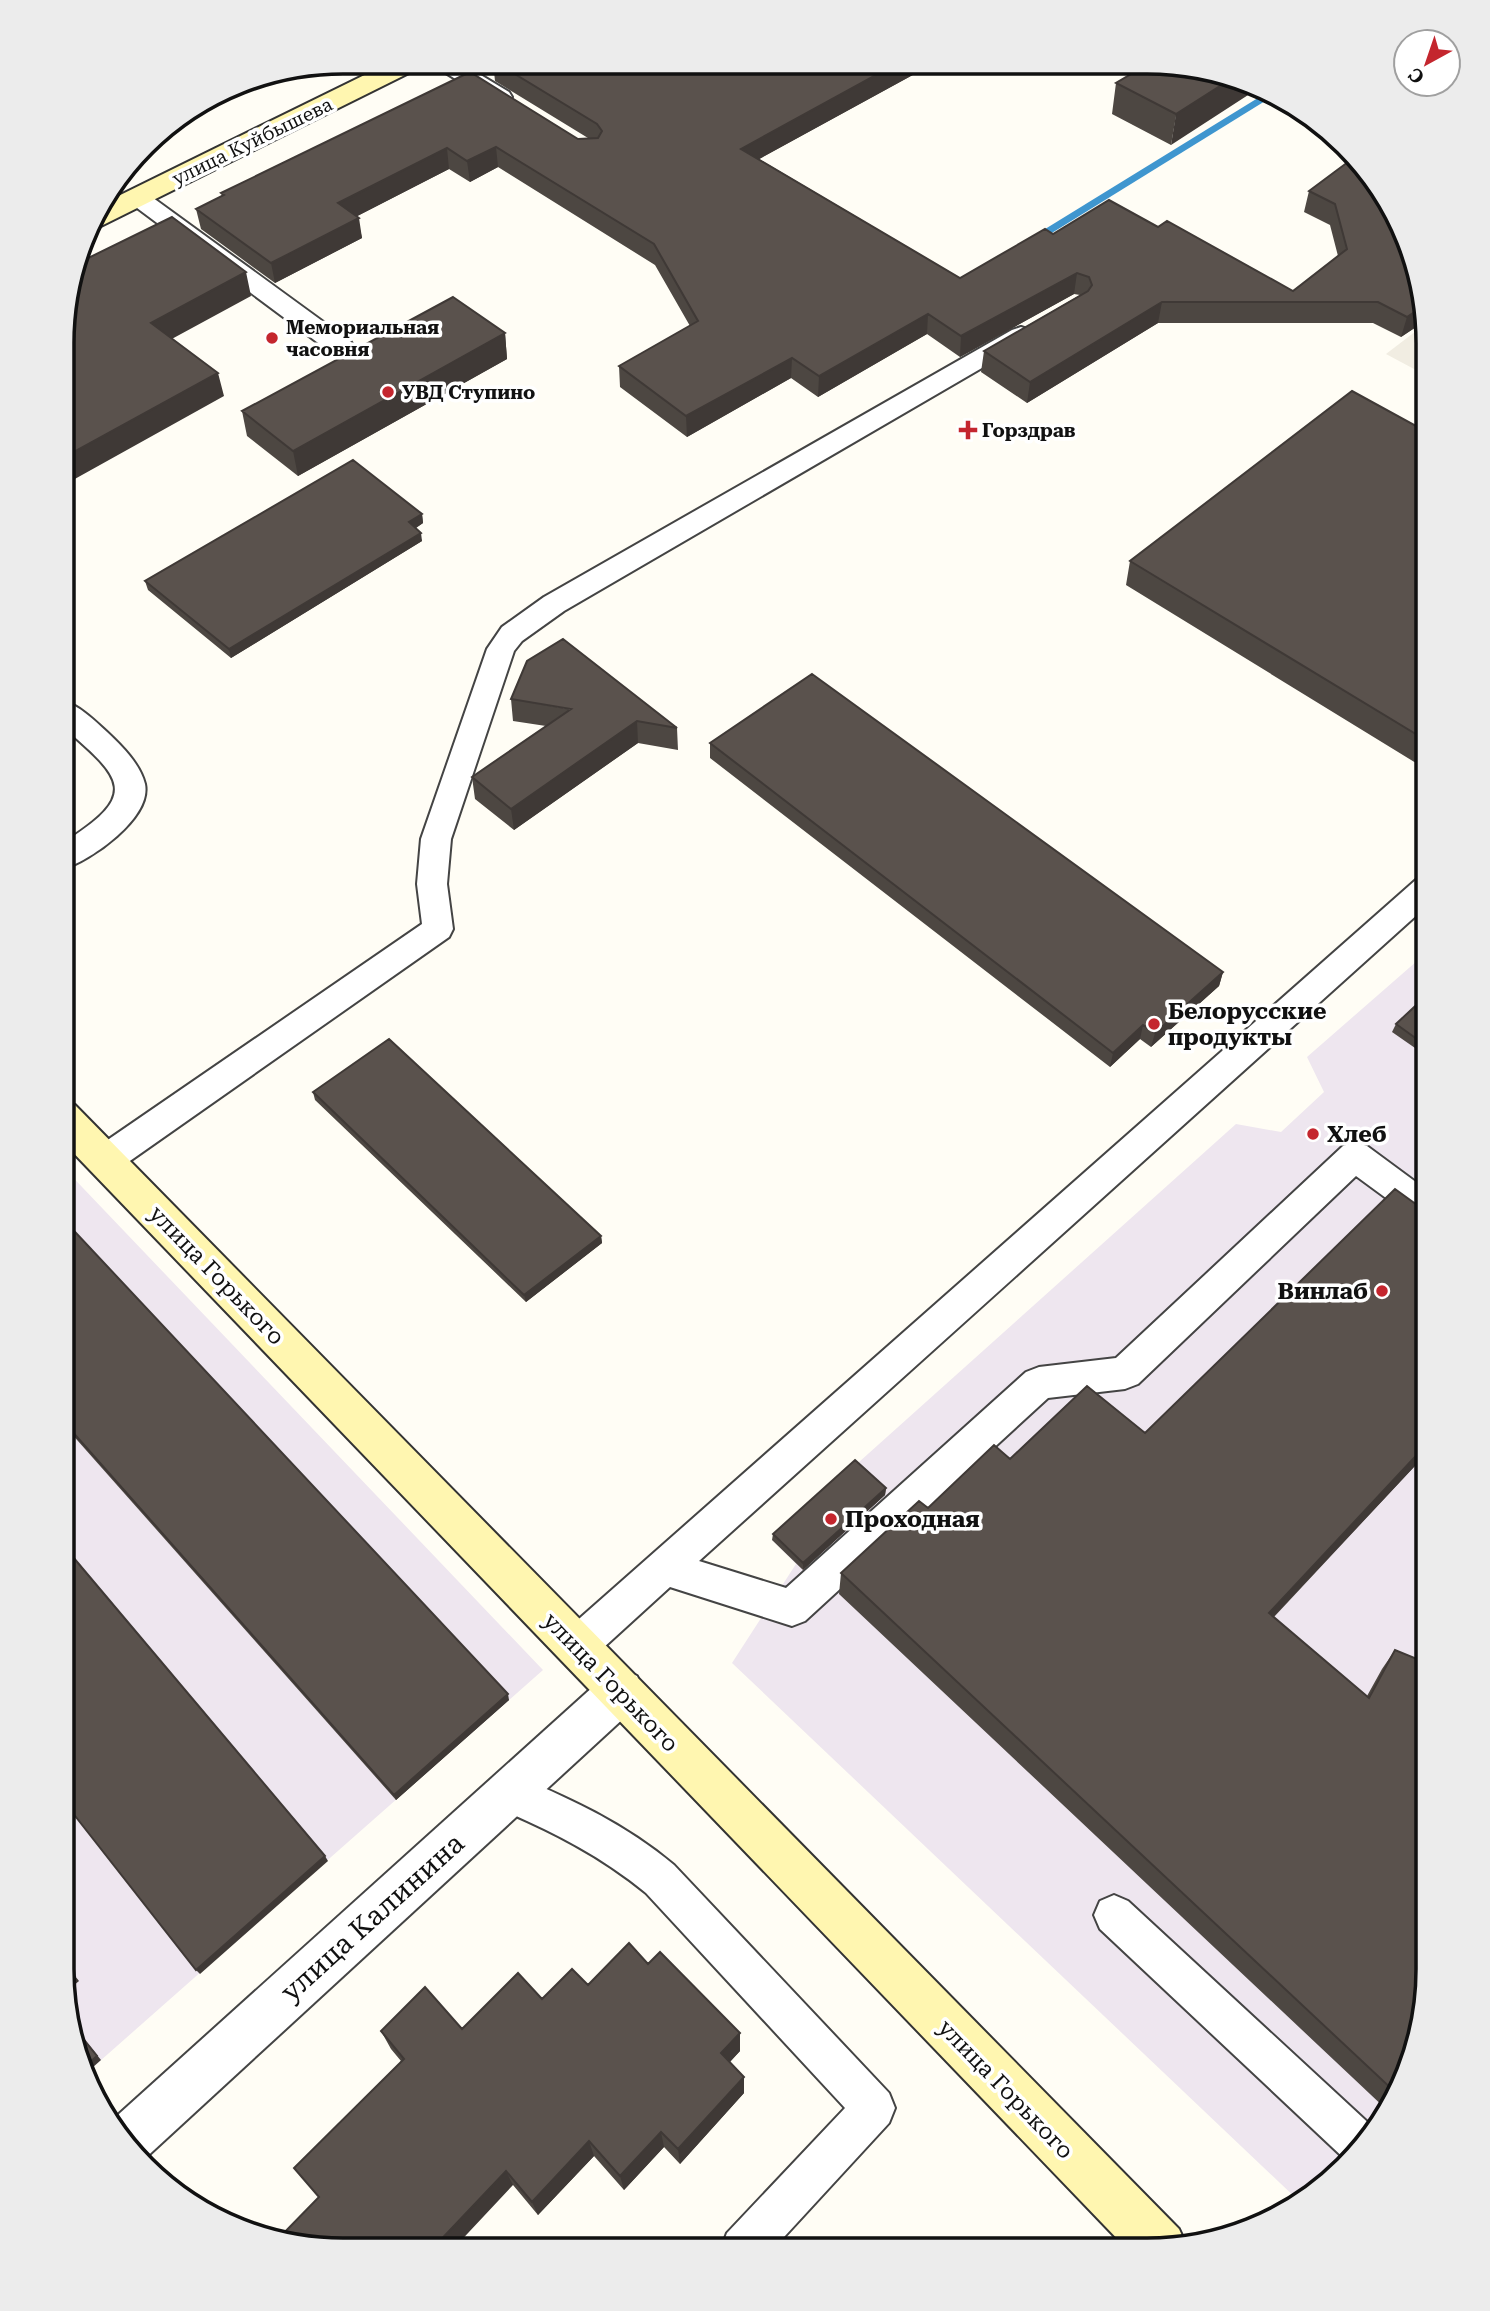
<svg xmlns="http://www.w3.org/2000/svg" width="1490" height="2311" font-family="'Roboto Serif',serif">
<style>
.industrial{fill:#eee6ef}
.plaza{fill:#f1ede2}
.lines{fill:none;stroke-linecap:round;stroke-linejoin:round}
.stream{fill:#3f96cf;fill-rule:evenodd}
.lane-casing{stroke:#444;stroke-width:4}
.street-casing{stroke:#444;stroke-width:4}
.secondary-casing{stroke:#333;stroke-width:4}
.lane{fill:#fff;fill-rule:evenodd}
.street{fill:#fff;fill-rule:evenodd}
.secondary{fill:#fff6b0;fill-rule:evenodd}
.wall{fill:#4d4742}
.shaded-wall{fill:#3f3936}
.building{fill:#5a524d;stroke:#3f3936;stroke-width:2}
.poi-dot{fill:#c4262e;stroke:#fff;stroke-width:2.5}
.labels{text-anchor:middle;stroke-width:7;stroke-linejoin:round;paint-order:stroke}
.far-street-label{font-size:19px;fill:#111;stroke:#fff}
.far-poi-label{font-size:19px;font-weight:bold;fill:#111;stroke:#fff;text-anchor:start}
.poi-label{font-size:23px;font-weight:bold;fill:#111;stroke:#fff;text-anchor:start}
.street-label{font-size:23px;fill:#111;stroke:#fff}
.near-street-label{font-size:28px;fill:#111;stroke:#fff}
.rim{fill:none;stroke:#111;stroke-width:3.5}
</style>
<rect width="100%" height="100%" fill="#fffdf5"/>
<path class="industrial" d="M 1425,954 L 1429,957 L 1428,1988 L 1414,2060 L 1371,2140 L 1319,2191 L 1300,2202 L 732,1663 L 796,1564 L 772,1540 L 1236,1124 L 1281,1132 L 1324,1092 L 1307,1057 Z
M 62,1166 L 543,1670 L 83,2076 L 61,1969 Z"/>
<path class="plaza" d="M 1422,309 L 1429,342 L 1429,377 L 1386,354 L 1420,328 L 1404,319 Z"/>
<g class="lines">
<path class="stream" d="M 1266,93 L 1271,96 L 1270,98 L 1034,244 L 1024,242 Z"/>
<g class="lane-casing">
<path id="lane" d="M 433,62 L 459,62 L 509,92 L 512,97 L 509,102 L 493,102 L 436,67 Z
M 137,190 L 145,192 L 351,342 L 355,348 L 351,354 L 342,356 L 333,354 L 129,202 L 125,197 L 129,192 Z
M 1021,327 L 1030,330 L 1033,335 L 1030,340 L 564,611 L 522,641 L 514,651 L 451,839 L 447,884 L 453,929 L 449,937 L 117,1170 L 105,1174 L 93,1170 L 88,1160 L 93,1150 L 422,924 L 417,884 L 421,839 L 487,649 L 502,627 L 544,597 L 1012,330 Z
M 63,701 C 80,706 94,720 107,732 C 122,746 140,764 145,784 C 152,818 90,861 63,869 L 63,843 C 139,795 125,780 63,727 Z
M 1429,875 L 1429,904 L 699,1561 L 786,1588 L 1026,1372 L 1039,1367 L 1116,1358 L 1343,1146 L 1355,1142 L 1367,1146 L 1428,1191 L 1428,1224 L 1416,1220 L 1356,1176 L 1138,1384 L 1125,1389 L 1048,1398 L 805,1621 L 792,1626 L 670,1587 L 591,1659 L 577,1664 L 563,1659 L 558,1646 L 563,1633 L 1418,878 Z
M 509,1773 C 569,1798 624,1823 674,1865 L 889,2093 L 895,2108 L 889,2123 L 773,2249 L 721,2249 L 727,2233 L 845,2108 L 646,1893 C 600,1855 550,1830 495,1807 L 489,1793 L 495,1779 Z
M 1114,1895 L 1128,1901 L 1376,2130 L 1371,2140 L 1348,2162 L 1100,1929 L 1094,1915 L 1100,1901 Z"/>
</g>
<g class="street-casing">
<path id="street" d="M 621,1669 L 637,1676 L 643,1691 L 637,1706 L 141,2162 L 120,2140 L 109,2123 L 605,1676 Z"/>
</g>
<g class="secondary-casing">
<path id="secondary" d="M 393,61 L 426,61 L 423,66 L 99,227 L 87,229 L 90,218 L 100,205 Z
M 62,1101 L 75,1105 L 1179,2229 L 1185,2242 L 1148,2250 L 1128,2250 L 62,1141 Z"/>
</g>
<use href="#lane" class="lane"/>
<use href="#street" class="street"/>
<use href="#secondary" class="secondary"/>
</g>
<path class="wall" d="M 493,62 L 931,63 L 931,65 L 759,159 L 960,278 L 1053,234 L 1158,227 L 1293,291 L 1338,256 L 1330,225 L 1304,212 L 1309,191 L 1407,234 L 1425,321 L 1401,337 L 1373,323 L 1158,323 L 1027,403 L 981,372 L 984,351 L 1080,295 L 1074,294 L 960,357 L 927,334 L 818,397 L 791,378 L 687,437 L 620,387 L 619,366 L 690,326 L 655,265 L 498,167 L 470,182 L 449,169 L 357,216 L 362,238 L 275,283 L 201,229 L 196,209 L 222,196 L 221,193 L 470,72 L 578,139 L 588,138 L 495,81 Z
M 1185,64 L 1171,145 L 1112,114 L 1116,83 Z
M 505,333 L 507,359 L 298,476 L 247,436 L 242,411 Z
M 1429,433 L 1429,771 L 1126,585 L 1130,561 Z
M 422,514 L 423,523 L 416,528 L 422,541 L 231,658 L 148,590 L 145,581 Z
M 511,699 L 677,728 L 678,750 L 638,743 L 514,830 L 475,799 L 472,777 L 546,726 L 513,721 Z
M 710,743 L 1223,972 L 1219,986 L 1151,1047 L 1140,1039 L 1110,1067 L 710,758 Z
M 1428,994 L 1428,1057 L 1392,1032 L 1396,1024 Z
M 313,1092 L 601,1236 L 602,1243 L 526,1302 L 315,1100 Z
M 62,1218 L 509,1700 L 396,1800 L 62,1423 Z
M 1145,1433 L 1428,1452 L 1274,1617 L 1367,1696 L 1382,1669 L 1395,1650 L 1414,2060 L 1387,2110 L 839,1594 L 841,1573 L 928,1508 L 1010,1459 Z
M 886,1488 L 885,1495 L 803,1570 L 772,1540 L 773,1534 Z
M 648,1964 L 740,2033 L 740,2051 L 730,2062 L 744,2077 L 744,2093 L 680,2164 L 664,2147 L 624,2190 L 594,2156 L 538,2215 L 513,2185 L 319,2197 L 401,2061 L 391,2049 L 381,2031 L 462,2029 L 542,1999 L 588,1985 Z"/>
<path class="shaded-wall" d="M 898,63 L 931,63 L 931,65 L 741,169 L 741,149 Z
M 1234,77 L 1255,82 L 1262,86 L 1171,145 L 1176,114 Z
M 496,147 L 498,167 L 470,182 L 467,161 Z
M 447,148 L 449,169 L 342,224 L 338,203 Z
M 359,218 L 362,238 L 275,283 L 271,263 Z
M 246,272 L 251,296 L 157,347 L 151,323 Z
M 1077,273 L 1074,294 L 960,357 L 961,336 Z
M 1162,302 L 1158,323 L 1027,403 L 1030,382 Z
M 1422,307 L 1425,321 L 1401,337 L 1407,317 Z
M 928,314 L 927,334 L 818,397 L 819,376 Z
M 505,333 L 507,359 L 298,476 L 293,451 Z
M 792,358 L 791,378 L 687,437 L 686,416 Z
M 218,373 L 224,396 L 64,485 L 63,458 Z
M 422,514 L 423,523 L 411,531 L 409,522 Z
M 421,533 L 422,541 L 231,658 L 229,649 Z
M 637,721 L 638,743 L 514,830 L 511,809 Z
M 67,780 L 73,794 L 63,800 L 63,783 Z
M 1223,972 L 1219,986 L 1151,1047 L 1155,1033 Z
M 1143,1025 L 1140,1039 L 1110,1067 L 1113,1053 Z
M 601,1236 L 602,1243 L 526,1302 L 524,1295 Z
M 1428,1443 L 1428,1452 L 1258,1633 L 1269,1613 Z
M 886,1488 L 885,1495 L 803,1570 L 803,1563 Z
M 508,1694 L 509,1700 L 396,1800 L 394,1795 Z
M 325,1856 L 328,1861 L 200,1974 L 196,1970 Z
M 61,1958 L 79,1981 L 66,1992 L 65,1986 Z
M 72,2024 L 101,2060 L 83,2076 L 81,2070 Z
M 740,2033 L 740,2051 L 722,2070 L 721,2053 Z
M 744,2077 L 744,2093 L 680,2164 L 678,2149 Z
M 661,2132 L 664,2147 L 624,2190 L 620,2176 Z
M 589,2141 L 594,2156 L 538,2215 L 532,2202 Z
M 506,2171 L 513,2185 L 454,2248 L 433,2248 Z"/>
<path class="building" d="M 495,62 L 898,63 L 741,149 L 960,278 L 1045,229 L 1053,234 L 1109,200 L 1158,227 L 1167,221 L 1293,291 L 1347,249 L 1335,204 L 1309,191 L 1356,156 L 1370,171 L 1407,234 L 1422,307 L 1407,317 L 1378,302 L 1162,302 L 1030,382 L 984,351 L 1088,291 L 1092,285 L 1089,277 L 1077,273 L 961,336 L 928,314 L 819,376 L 792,358 L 686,416 L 619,366 L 698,321 L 654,244 L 496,147 L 467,161 L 447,148 L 338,203 L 359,218 L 271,263 L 196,209 L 224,195 L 221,193 L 470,72 L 578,139 L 598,138 L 602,131 L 597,124 Z
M 1148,64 L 1185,64 L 1234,77 L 1176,114 L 1116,83 Z
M 172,217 L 246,272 L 151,323 L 218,373 L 63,458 L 64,306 L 76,264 Z
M 453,297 L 505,333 L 293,451 L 242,411 Z
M 1352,391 L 1429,433 L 1429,742 L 1130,561 Z
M 353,460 L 422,514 L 409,522 L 421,533 L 229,649 L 145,581 Z
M 563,639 L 677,728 L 637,721 L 511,809 L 472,777 L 571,709 L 511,699 L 527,661 Z
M 812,674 L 1223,972 L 1155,1033 L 1143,1025 L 1113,1053 L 710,743 Z
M 1428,994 L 1428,1047 L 1396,1024 Z
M 389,1039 L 601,1236 L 524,1295 L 313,1092 Z
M 1395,1189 L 1428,1213 L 1428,1443 L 1269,1613 L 1369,1698 L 1395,1650 L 1422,1661 L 1428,1669 L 1428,1988 L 1414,2060 L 1396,2093 L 841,1573 L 919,1501 L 928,1508 L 994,1445 L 1010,1459 L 1087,1386 L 1145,1433 Z
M 62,1218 L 508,1694 L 394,1795 L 62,1420 Z
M 855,1460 L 886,1488 L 803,1563 L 773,1534 Z
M 62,1544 L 325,1856 L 196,1970 L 61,1798 Z
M 629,1943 L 648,1964 L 660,1952 L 740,2033 L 721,2053 L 744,2077 L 678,2149 L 661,2132 L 620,2176 L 589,2141 L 532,2202 L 506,2171 L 433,2248 L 306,2247 L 277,2240 L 319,2197 L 294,2168 L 404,2059 L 381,2031 L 425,1987 L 462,2029 L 518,1973 L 542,1999 L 572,1969 L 588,1985 Z
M 61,1959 L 75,1977 L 65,1986 L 61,1969 Z
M 73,2026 L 97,2056 L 81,2070 Z"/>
<g class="poi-dot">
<circle cx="272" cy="338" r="7"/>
<circle cx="388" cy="392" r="7"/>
<path d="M964.5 419.5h7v7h7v7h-7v7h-7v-7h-7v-7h7z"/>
<circle cx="1154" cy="1024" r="7"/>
<circle cx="1313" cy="1134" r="7"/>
<circle cx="1382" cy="1291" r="7"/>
<circle cx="831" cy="1519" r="7"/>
</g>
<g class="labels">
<g class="far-street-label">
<text transform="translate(252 141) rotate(-26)" y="7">улица Куйбышева</text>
</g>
<g class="far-poi-label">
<text x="286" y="334">Мемориальная<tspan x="286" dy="22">часовня</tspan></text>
<text x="402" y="399">УВД Ступино</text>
<text x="982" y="437">Горздрав</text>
</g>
<g class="poi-label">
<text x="1168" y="1019">Белорусские<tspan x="1168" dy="26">продукты</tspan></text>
<text x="1327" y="1142">Хлеб</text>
<text x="1368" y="1299" text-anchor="end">Винлаб</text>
<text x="845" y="1527">Проходная</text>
</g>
<g class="street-label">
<text transform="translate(217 1275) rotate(46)" y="8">улица Горького</text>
<text transform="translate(611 1682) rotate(46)" y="8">улица Горького</text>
<text transform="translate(1006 2089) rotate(46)" y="8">улица Горького</text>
</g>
<g class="near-street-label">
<text transform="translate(372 1917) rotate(-42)" y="10">улица Калинина</text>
</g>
</g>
<path d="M0 0H1490V2311H0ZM343 74H1147A269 269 0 0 1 1416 343V1969A269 269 0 0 1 1147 2238H343A269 269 0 0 1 74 1969V343A269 269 0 0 1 343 74Z" fill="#ececec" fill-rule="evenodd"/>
<path class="rim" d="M343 74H1147A269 269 0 0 1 1416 343V1969A269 269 0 0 1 1147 2238H343A269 269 0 0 1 74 1969V343A269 269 0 0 1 343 74Z"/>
<g transform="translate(1427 63) rotate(220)"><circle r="33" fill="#ffffff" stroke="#a0a0a0" stroke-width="2"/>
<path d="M0-5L12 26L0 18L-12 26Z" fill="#c4262e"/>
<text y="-10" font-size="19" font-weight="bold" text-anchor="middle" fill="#111111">С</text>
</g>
</svg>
